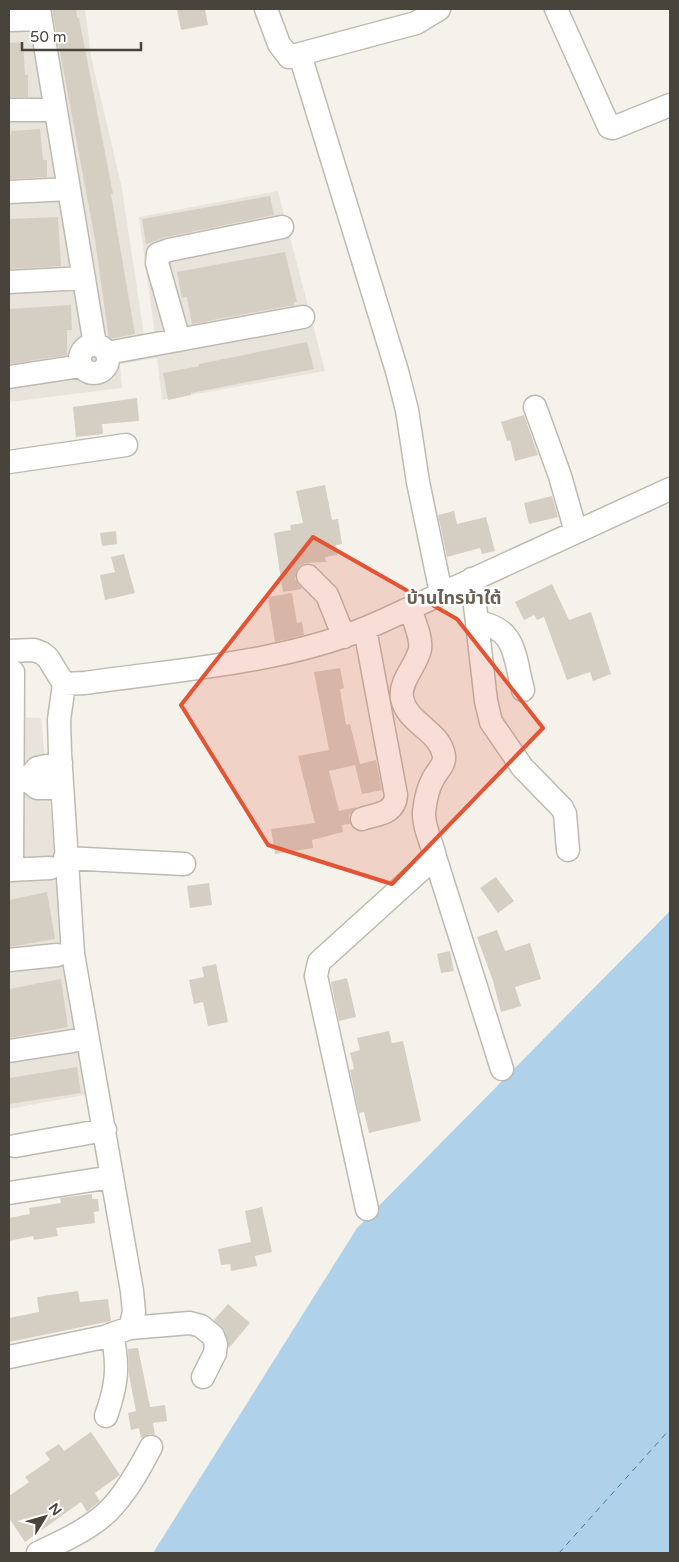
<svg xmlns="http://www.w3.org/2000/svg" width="679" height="1562" font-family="'Varela Round','Noto Sans Thai',sans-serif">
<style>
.residential{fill:#e8e4db}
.water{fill:#b0d1ea}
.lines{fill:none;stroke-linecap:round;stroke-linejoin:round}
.ferry{stroke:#3e79aa;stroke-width:1;stroke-dasharray:6 5;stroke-linecap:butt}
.building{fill:#d5cec3}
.minor-casing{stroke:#bfbab0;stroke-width:25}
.minor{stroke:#fff;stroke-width:22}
.marked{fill:#e35435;fill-opacity:0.2;stroke:#e35435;stroke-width:4;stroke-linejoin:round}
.labels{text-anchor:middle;stroke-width:5;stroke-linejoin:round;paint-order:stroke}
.quarter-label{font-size:18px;font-weight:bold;fill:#6a6153;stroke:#fff}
</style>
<rect width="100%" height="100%" fill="#f5f2ec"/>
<path class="residential" d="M 9,9 L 85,9 L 91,56 L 122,189 L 144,335 L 155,335 L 139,217 L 278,191 L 325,371 L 162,400 L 157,358 L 120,364 L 122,388 L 9,402 Z
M 9,717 L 41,718 L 61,916 L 90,1094 L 9,1109 Z"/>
<path class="water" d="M 670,911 L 670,1553 L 153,1553 L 357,1228 Z"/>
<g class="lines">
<path class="ferry" d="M 559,1553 L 670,1429"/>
</g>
<path class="building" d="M 52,9 L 76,9 L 77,18 L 79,18 L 113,194 L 111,194 L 135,334 L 109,339 L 95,240 Z
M 177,9 L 205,9 L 208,25 L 181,30 Z
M 23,42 L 25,75 L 28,75 L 28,97 L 9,97 L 9,43 Z
M 40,129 L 43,160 L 47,160 L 47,177 L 9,179 L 9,135 L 11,135 L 11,131 Z
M 270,196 L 274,215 L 166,237 L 146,244 L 142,219 Z
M 58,217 L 61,266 L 9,269 L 9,219 Z
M 285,252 L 297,302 L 294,302 L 294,305 L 192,324 L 187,297 L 182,298 L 177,272 Z
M 71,305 L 72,330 L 67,330 L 67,355 L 9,364 L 9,309 Z
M 307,342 L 314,369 L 191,393 L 191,395 L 168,400 L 163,373 L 199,366 L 199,364 Z
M 137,398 L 139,421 L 102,424 L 103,434 L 76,437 L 73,407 Z
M 524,415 L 538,455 L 515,461 L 510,440 L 507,441 L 501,422 Z
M 325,485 L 332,520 L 338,519 L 342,544 L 336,545 L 337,555 L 325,557 L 326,562 L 305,563 L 299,566 L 296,572 L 295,579 L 302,589 L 283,592 L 274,533 L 291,530 L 290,525 L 303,523 L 296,491 Z
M 552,496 L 558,517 L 529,524 L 524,503 Z
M 454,511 L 457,524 L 486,517 L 495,551 L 482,554 L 480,548 L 447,557 L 438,515 Z
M 116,531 L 117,544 L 102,546 L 100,533 Z
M 124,554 L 135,593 L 105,600 L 100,575 L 115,572 L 111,557 Z
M 552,584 L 569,620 L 591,612 L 611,674 L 593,681 L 590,672 L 567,680 L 544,617 L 537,620 L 534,615 L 524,620 L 515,602 Z
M 292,593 L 297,623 L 302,622 L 304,635 L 275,642 L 268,597 Z
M 340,668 L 344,688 L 340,689 L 346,725 L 350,724 L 360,764 L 376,760 L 382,790 L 362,794 L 355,765 L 329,771 L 339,811 L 357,807 L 349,815 L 350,824 L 342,825 L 343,832 L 312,840 L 313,848 L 275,854 L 271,829 L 315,823 L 298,756 L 329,750 L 314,672 Z
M 496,877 L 514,901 L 498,913 L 480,888 Z
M 209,883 L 212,905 L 190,908 L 187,886 Z
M 47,892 L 55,939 L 9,947 L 9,900 Z
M 497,930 L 505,951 L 530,943 L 541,979 L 515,987 L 521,1006 L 501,1012 L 493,981 L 477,937 Z
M 450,951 L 454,971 L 441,973 L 437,954 Z
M 216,964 L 228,1022 L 208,1026 L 203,1002 L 194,1004 L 189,980 L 204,977 L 202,967 Z
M 347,978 L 356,1017 L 339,1021 L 331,982 Z
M 61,979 L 68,1027 L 9,1038 L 9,989 Z
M 389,1031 L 392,1043 L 403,1041 L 421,1121 L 369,1133 L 364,1112 L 359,1113 L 350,1070 L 354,1069 L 350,1053 L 360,1050 L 357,1038 Z
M 77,1067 L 81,1093 L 9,1104 L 9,1078 Z
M 92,1194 L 92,1199 L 98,1199 L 99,1211 L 94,1212 L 95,1223 L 56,1228 L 58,1236 L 34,1240 L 33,1236 L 9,1241 L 9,1218 L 30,1214 L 29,1208 L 61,1203 L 60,1198 Z
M 262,1207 L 272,1252 L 255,1256 L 257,1266 L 231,1271 L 230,1264 L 221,1265 L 218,1249 L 251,1242 L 245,1211 Z
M 78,1291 L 80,1302 L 108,1299 L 111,1321 L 9,1342 L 9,1318 L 39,1312 L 37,1297 Z
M 228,1304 L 250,1323 L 229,1348 L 225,1331 L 214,1320 Z
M 138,1348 L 150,1407 L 165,1405 L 167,1421 L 153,1423 L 155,1435 L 150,1434 L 141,1438 L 139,1428 L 131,1430 L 128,1413 L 136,1411 L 129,1375 L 128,1349 Z
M 91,1432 L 120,1475 L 95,1493 L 100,1501 L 89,1510 L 87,1512 L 81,1502 L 25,1542 L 9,1518 L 9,1496 L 29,1482 L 25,1477 L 50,1460 L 45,1453 L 59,1444 L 64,1451 Z"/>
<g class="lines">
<g class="minor-casing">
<path id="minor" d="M 39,9 L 95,345
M 266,9 L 279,44 L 289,57 L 416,23 L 439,9
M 556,9 L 609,127 L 613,128 L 670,105
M 9,20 L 40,19
M 300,55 L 397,371 L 407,410 L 418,482 L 441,593
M 9,110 L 55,110
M 9,192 L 69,189
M 9,282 L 84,278
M 179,340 L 157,263 L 158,254 L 169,250 L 282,227
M80 359a14 14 0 1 1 28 0a14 14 0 1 1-28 0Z
M 107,353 L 303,317
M 9,377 L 81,366
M 535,407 L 560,476 L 576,532
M 9,462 L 126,445
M 308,576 L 327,595 L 344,637
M 472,579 L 486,701 L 491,722 L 522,767 L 562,808 L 565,814 L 568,850
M 477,622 C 517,628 514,657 523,690
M 9,651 L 34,650 L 42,653 L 48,658 L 64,684 L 59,720 L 60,753 L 73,954 L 132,1291 L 134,1312 L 130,1328
M 64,684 L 85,683 C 181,669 290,663 380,622 L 670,489
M 61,763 L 37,768 L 27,780 L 37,788 L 62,788
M 362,819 C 377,814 395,814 396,795 L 365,629
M 435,857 L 502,1069
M 65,858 L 184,864
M 9,870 L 50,868
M 12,870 L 13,672
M 9,960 L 57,955
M 9,1051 L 73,1041
M 15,1146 L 105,1130
M 9,1193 L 112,1177
M 367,1209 L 316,976 L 319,962 L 435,857 C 432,843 423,826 424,812 C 425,803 428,788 433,779 C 437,771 445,765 444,756 C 440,730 407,724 402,698 C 399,681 417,665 420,649 C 422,637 413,619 410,608
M 9,1357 L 104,1337 L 130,1328 L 190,1323 L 201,1326 L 213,1336 L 216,1344 L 215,1353 L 203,1377
M 106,1416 C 117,1385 119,1366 112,1334
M 38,1553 C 63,1541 95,1527 113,1506 C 129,1488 140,1468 151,1447"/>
</g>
<use href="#minor" class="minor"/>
</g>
<path class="marked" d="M 313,537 L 457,619 L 543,728 L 392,884 L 268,845 L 181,705 Z"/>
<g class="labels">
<g class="quarter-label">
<text x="454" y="604">บ้านไทรม้าใต้</text>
</g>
</g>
<rect width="679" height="1562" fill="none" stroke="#48433b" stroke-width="20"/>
<g transform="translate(45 1517) rotate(53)" stroke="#ffffff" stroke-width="4" paint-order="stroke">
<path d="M0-4L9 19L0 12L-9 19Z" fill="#48433b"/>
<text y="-8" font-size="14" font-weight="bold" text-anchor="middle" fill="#48433b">N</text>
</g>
<path d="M22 42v8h119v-8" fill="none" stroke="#48433b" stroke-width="2.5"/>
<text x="30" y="42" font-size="15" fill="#48433b" stroke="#ffffff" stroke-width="4" paint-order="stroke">50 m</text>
</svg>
